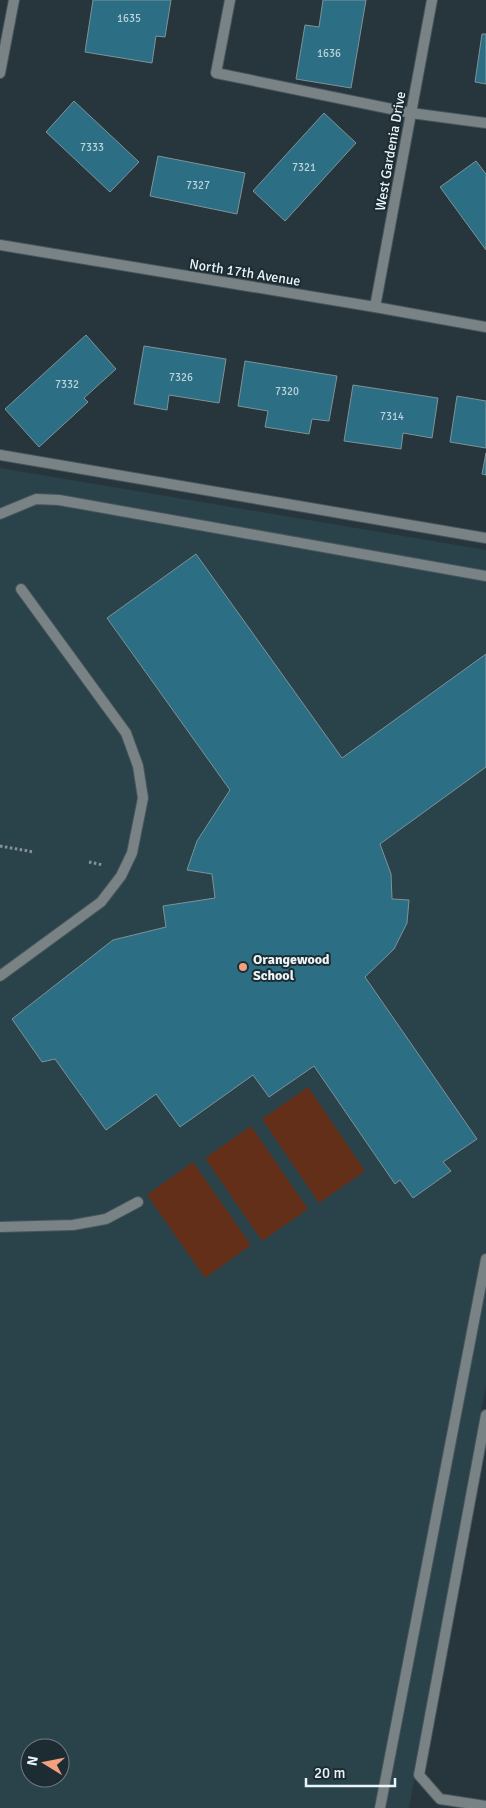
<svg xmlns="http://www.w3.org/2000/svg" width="486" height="1808" font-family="Signika,sans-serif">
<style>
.built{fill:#2a434b;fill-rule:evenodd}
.pitch{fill:#632f19}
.building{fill:#2c6e83;stroke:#7f9299}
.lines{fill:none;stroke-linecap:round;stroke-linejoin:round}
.service-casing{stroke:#46555a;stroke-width:12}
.minor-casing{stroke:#46555a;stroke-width:12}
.path{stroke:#869398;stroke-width:3;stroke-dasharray:2.5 2.5;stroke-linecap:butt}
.service{stroke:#798285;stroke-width:10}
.minor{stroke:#798285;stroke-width:10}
.poi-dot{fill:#f2a080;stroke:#1c2c32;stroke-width:2}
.labels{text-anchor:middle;stroke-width:4;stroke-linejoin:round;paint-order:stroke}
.number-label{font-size:11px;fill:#bbd3dc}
.street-label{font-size:14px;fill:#ebf5f9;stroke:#1c2c32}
.poi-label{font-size:14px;font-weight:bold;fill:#ebf5f9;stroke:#1c2c32;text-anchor:start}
</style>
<rect width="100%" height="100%" fill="#26363c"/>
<path class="built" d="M 0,468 L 486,550 L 486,1385 L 409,1808 L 0,1808 ZM 30,1748 L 60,1748 L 60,1778 L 30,1778 Z"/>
<path class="pitch" d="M 308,1087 L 365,1171 L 319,1203 L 262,1119 Z
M 251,1126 L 308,1209 L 262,1241 L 205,1158 Z
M 193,1162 L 251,1245 L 205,1278 L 147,1195 Z"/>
<path class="building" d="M 93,0 L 171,0 L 165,37 L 156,36 L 152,63 L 85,52 Z
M 323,0 L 366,0 L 351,88 L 296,79 L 305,25 L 319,27 Z
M 482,34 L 486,34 L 486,84 L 475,82 Z
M 74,101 L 139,162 L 110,192 L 46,132 Z
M 324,113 L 356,143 L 285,221 L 253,191 Z
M 158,156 L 245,173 L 237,214 L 150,196 Z
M 476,161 L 486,174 L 486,250 L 440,187 Z
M 86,335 L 116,369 L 84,398 L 88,402 L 39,447 L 5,409 Z
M 144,346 L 226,359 L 219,403 L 169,395 L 167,410 L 134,404 Z
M 245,361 L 337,376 L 329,421 L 312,419 L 309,434 L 265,427 L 268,411 L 238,406 Z
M 353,385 L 438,398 L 432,438 L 403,433 L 401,449 L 344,441 Z
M 457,396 L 486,401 L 486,448 L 450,442 Z
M 486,453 L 486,475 L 482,474 Z
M 196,554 L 342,758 L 486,654 L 486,767 L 380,844 L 391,874 L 392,899 L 409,900 L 407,923 L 394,949 L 365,977 L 477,1139 L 443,1162 L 451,1171 L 413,1198 L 400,1180 L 395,1184 L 314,1066 L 269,1097 L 253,1075 L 180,1127 L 156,1094 L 106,1130 L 55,1059 L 42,1062 L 12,1019 L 113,940 L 166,927 L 163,906 L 215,898 L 212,874 L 187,870 L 197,841 L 230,790 L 107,618 Z"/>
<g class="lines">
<g class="service-casing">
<path id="service" d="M 230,0 L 216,73 L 411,113 L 486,123
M 0,455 L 486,538
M 0,514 L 36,499 L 59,500 L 486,576
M 0,976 L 101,902 L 121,876 L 132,853 L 143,798 L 138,766 L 126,733 L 21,589
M 0,1227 L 73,1225 L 106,1219 L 138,1202
M 486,1415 L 419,1775 L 440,1799 L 486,1806
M 380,1808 L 486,1259"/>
</g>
<g class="minor-casing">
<path id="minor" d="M 0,73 L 14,0
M 0,245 L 375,307 L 486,327
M 375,307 L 432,0"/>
</g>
<path class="path" d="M 0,846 L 34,852
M 89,862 L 103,865"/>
<use href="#service" class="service"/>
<use href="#minor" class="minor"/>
</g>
<circle class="poi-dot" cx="243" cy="967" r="5"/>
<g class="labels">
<g class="number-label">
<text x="129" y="22">1635</text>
<text x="329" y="57">1636</text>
<text x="92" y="151">7333</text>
<text x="304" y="171">7321</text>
<text x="198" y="189">7327</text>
<text x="181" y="381">7326</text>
<text x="67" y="388">7332</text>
<text x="287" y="395">7320</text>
<text x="392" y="420">7314</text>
</g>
<g class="street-label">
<text transform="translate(390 151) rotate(-80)" y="5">West Gardenia Drive</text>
<text transform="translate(245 272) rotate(9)" y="5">North 17th Avenue</text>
</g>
<g class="poi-label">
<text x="253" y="964">Orangewood<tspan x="253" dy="16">School</tspan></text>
</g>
</g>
<g transform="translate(45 1763) rotate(280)"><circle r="24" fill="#1c2c32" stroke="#6f7c82"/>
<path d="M0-4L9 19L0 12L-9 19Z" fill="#f2a080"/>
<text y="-8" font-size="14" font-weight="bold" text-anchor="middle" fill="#ebf5f9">N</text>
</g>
<path d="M306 1778v8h89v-8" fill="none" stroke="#ebf5f9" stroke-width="2.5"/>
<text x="314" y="1778" font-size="15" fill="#ebf5f9" stroke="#1c2c32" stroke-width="4" paint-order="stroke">20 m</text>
</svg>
